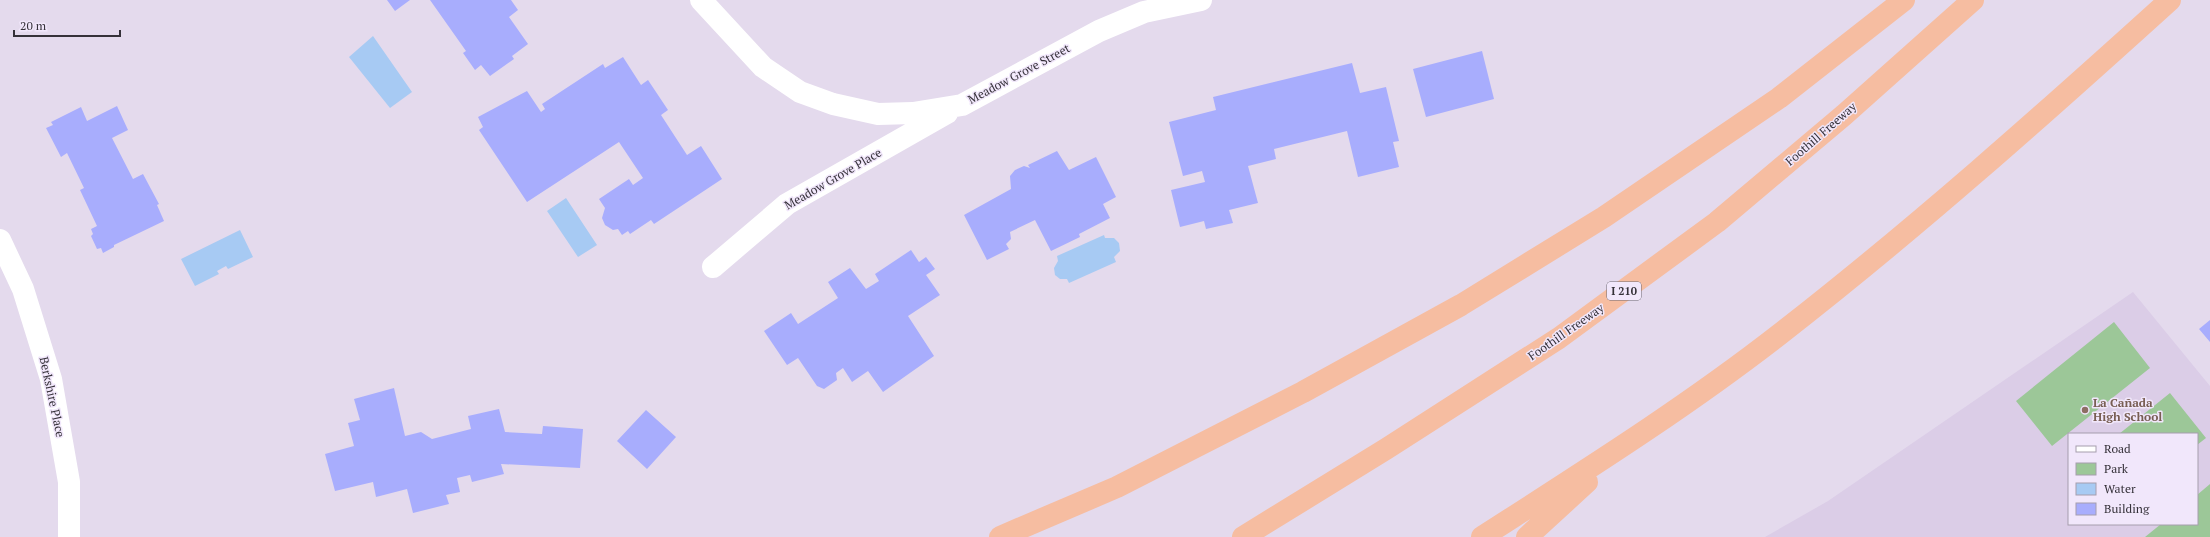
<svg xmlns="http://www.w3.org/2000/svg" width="2210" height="537" font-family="'PT Serif',serif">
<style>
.built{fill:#dbcde7;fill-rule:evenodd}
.green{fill:#9cc798}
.water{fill:#a7caf3}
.building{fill:#a8adfd}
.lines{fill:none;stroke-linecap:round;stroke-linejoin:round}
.street{stroke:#fff;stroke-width:22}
.secondary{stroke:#fff;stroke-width:22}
.highway{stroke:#f6bda1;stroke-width:22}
.education-dot{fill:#8d6e63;stroke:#f1e7fb;stroke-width:1.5}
.labels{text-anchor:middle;stroke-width:3;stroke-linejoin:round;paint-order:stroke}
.shield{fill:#f1e7fb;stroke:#6d6873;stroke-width:1}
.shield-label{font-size:11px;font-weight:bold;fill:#353139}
.street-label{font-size:12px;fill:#353139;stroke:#f1e7fb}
.education-label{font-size:12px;font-weight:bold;fill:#785e54;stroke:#f1e7fb;text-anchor:start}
</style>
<rect width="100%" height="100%" fill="#e4daed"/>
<path class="built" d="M 2133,292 L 2210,386 L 2210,537 L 1765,537 L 1828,501 ZM 2069,434 L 2197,434 L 2197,524 L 2069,524 Z"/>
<path class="green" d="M 2114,322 L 2150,368 L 2052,446 L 2016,401 Z
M 2170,393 L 2206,438 L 2197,445 L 2197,434 L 2119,434 Z
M 2210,484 L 2210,537 L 2145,537 L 2161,524 L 2197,524 L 2197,495 Z"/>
<path class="water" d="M 373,36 L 412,92 L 390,108 L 349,57 Z
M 566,198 L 597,245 L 578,257 L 547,211 Z
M 240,230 L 253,257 L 228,269 L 226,266 L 217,271 L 219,274 L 195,286 L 181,259 Z
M 1104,235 L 1105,238 L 1114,238 L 1119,243 L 1120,251 L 1114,257 L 1116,262 L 1069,283 L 1067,279 L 1060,279 L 1055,275 L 1054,268 L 1058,261 L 1057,256 Z"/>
<path class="building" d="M 387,0 L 410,0 L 395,11 Z
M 430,0 L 511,0 L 518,10 L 509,17 L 528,44 L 512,56 L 514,59 L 490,76 L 481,65 L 475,70 L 463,53 L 466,51 Z
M 1482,51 L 1494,99 L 1426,117 L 1413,69 Z
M 623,57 L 641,85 L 648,80 L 668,110 L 661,115 L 687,155 L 701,146 L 722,179 L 654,224 L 651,220 L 630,234 L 628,231 L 622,235 L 618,229 L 613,230 L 605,225 L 602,218 L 605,208 L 599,199 L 629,179 L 633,185 L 643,178 L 619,142 L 527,202 L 479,130 L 483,127 L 478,117 L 527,91 L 541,112 L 545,109 L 542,104 L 603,64 L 605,68 Z
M 1352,63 L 1360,93 L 1386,87 L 1399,141 L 1393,142 L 1399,167 L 1358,177 L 1347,131 L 1274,149 L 1276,159 L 1248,166 L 1258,203 L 1229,210 L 1233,223 L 1206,229 L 1204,221 L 1180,227 L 1171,190 L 1205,182 L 1202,171 L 1183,176 L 1169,122 L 1216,110 L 1213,97 Z
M 117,106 L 128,130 L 112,138 L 133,179 L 143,174 L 159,204 L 157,205 L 164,221 L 114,245 L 114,247 L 103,253 L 101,248 L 97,249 L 91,236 L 93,234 L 91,229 L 97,226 L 80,190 L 84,188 L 67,153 L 61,157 L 46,128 L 53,125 L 51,122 L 81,107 L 87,121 Z
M 1057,151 L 1069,170 L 1096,157 L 1116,197 L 1103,204 L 1110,218 L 1079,234 L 1080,237 L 1051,251 L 1035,220 L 1010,232 L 1011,239 L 1006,244 L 1009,249 L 987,260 L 964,215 L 1011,189 L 1010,176 L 1015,170 L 1024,166 L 1030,168 L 1028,165 Z
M 911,250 L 919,262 L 926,257 L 935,269 L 926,275 L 940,295 L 908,316 L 934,356 L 883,392 L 868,371 L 852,382 L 843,368 L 836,373 L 837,380 L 824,389 L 817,386 L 798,358 L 787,365 L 764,331 L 791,313 L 798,324 L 838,298 L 828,282 L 850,268 L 866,289 L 879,281 L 875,274 Z
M 2210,320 L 2210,342 L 2199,329 Z
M 394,388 L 405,436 L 421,432 L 432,439 L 471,429 L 468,416 L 499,409 L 505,432 L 542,434 L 543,426 L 583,429 L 580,468 L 501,464 L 504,474 L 472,482 L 470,475 L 457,478 L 460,492 L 446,495 L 449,504 L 413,513 L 407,489 L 376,497 L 373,482 L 335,491 L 325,454 L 354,446 L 348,423 L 360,420 L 354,399 Z
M 646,410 L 676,437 L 647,469 L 617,441 Z"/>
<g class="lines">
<path class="street" d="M 701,0 L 763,67 L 800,92 L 833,104 L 878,114 L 913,113 L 962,105 L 1099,31 L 1144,12 L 1201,0
M 713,267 L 787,204 L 947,113"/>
<path class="secondary" d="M 0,240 L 23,289 L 51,379 L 69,482 L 69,537"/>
<path class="highway" d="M 1000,537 L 1117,487 L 1303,392 L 1461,305 L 1604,217 L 1779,98 L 1904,0
M 1243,537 L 1386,449 L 1559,338 L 1717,222 L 1844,115 L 1973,0
M 1482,537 C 1583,472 1685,408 1780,334 C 1915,229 2043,115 2170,0
M 1527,537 L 1587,482"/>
</g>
<circle class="education-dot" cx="2085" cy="410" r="4"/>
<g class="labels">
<rect class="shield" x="1607" y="282" width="34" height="18" rx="3"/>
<g class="shield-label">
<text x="1624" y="295">I 210</text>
</g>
<g class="street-label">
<text transform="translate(1019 74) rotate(-28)" y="4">Meadow Grove Street</text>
<text transform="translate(1821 134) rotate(-41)" y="4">Foothill Freeway</text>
<text transform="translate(833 179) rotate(-30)" y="4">Meadow Grove Place</text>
<text transform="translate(1566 332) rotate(-35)" y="4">Foothill Freeway</text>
<text transform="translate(52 397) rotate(78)" y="4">Berkshire Place</text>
</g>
<g class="education-label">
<text x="2093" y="407">La Cañada<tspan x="2093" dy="14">High School</tspan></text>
</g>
</g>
<rect x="2068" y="433" width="130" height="92" fill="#f1e7fb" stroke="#a69ead"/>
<rect x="2076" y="446" width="20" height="6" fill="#ffffff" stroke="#a69ead"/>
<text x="2104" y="453" font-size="12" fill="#353139">Road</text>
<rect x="2076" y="463" width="20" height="12" fill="#9cc798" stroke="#a69ead"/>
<text x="2104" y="473" font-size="12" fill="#353139">Park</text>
<rect x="2076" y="483" width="20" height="12" fill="#a7caf3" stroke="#a69ead"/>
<text x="2104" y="493" font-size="12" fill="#353139">Water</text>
<rect x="2076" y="503" width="20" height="12" fill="#a8adfd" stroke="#a69ead"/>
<text x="2104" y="513" font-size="12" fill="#353139">Building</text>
<path d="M14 30v6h106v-6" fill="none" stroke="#353139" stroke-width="2"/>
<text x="20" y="30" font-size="12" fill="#353139" stroke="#f1e7fb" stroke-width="3" paint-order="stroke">20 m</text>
</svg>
